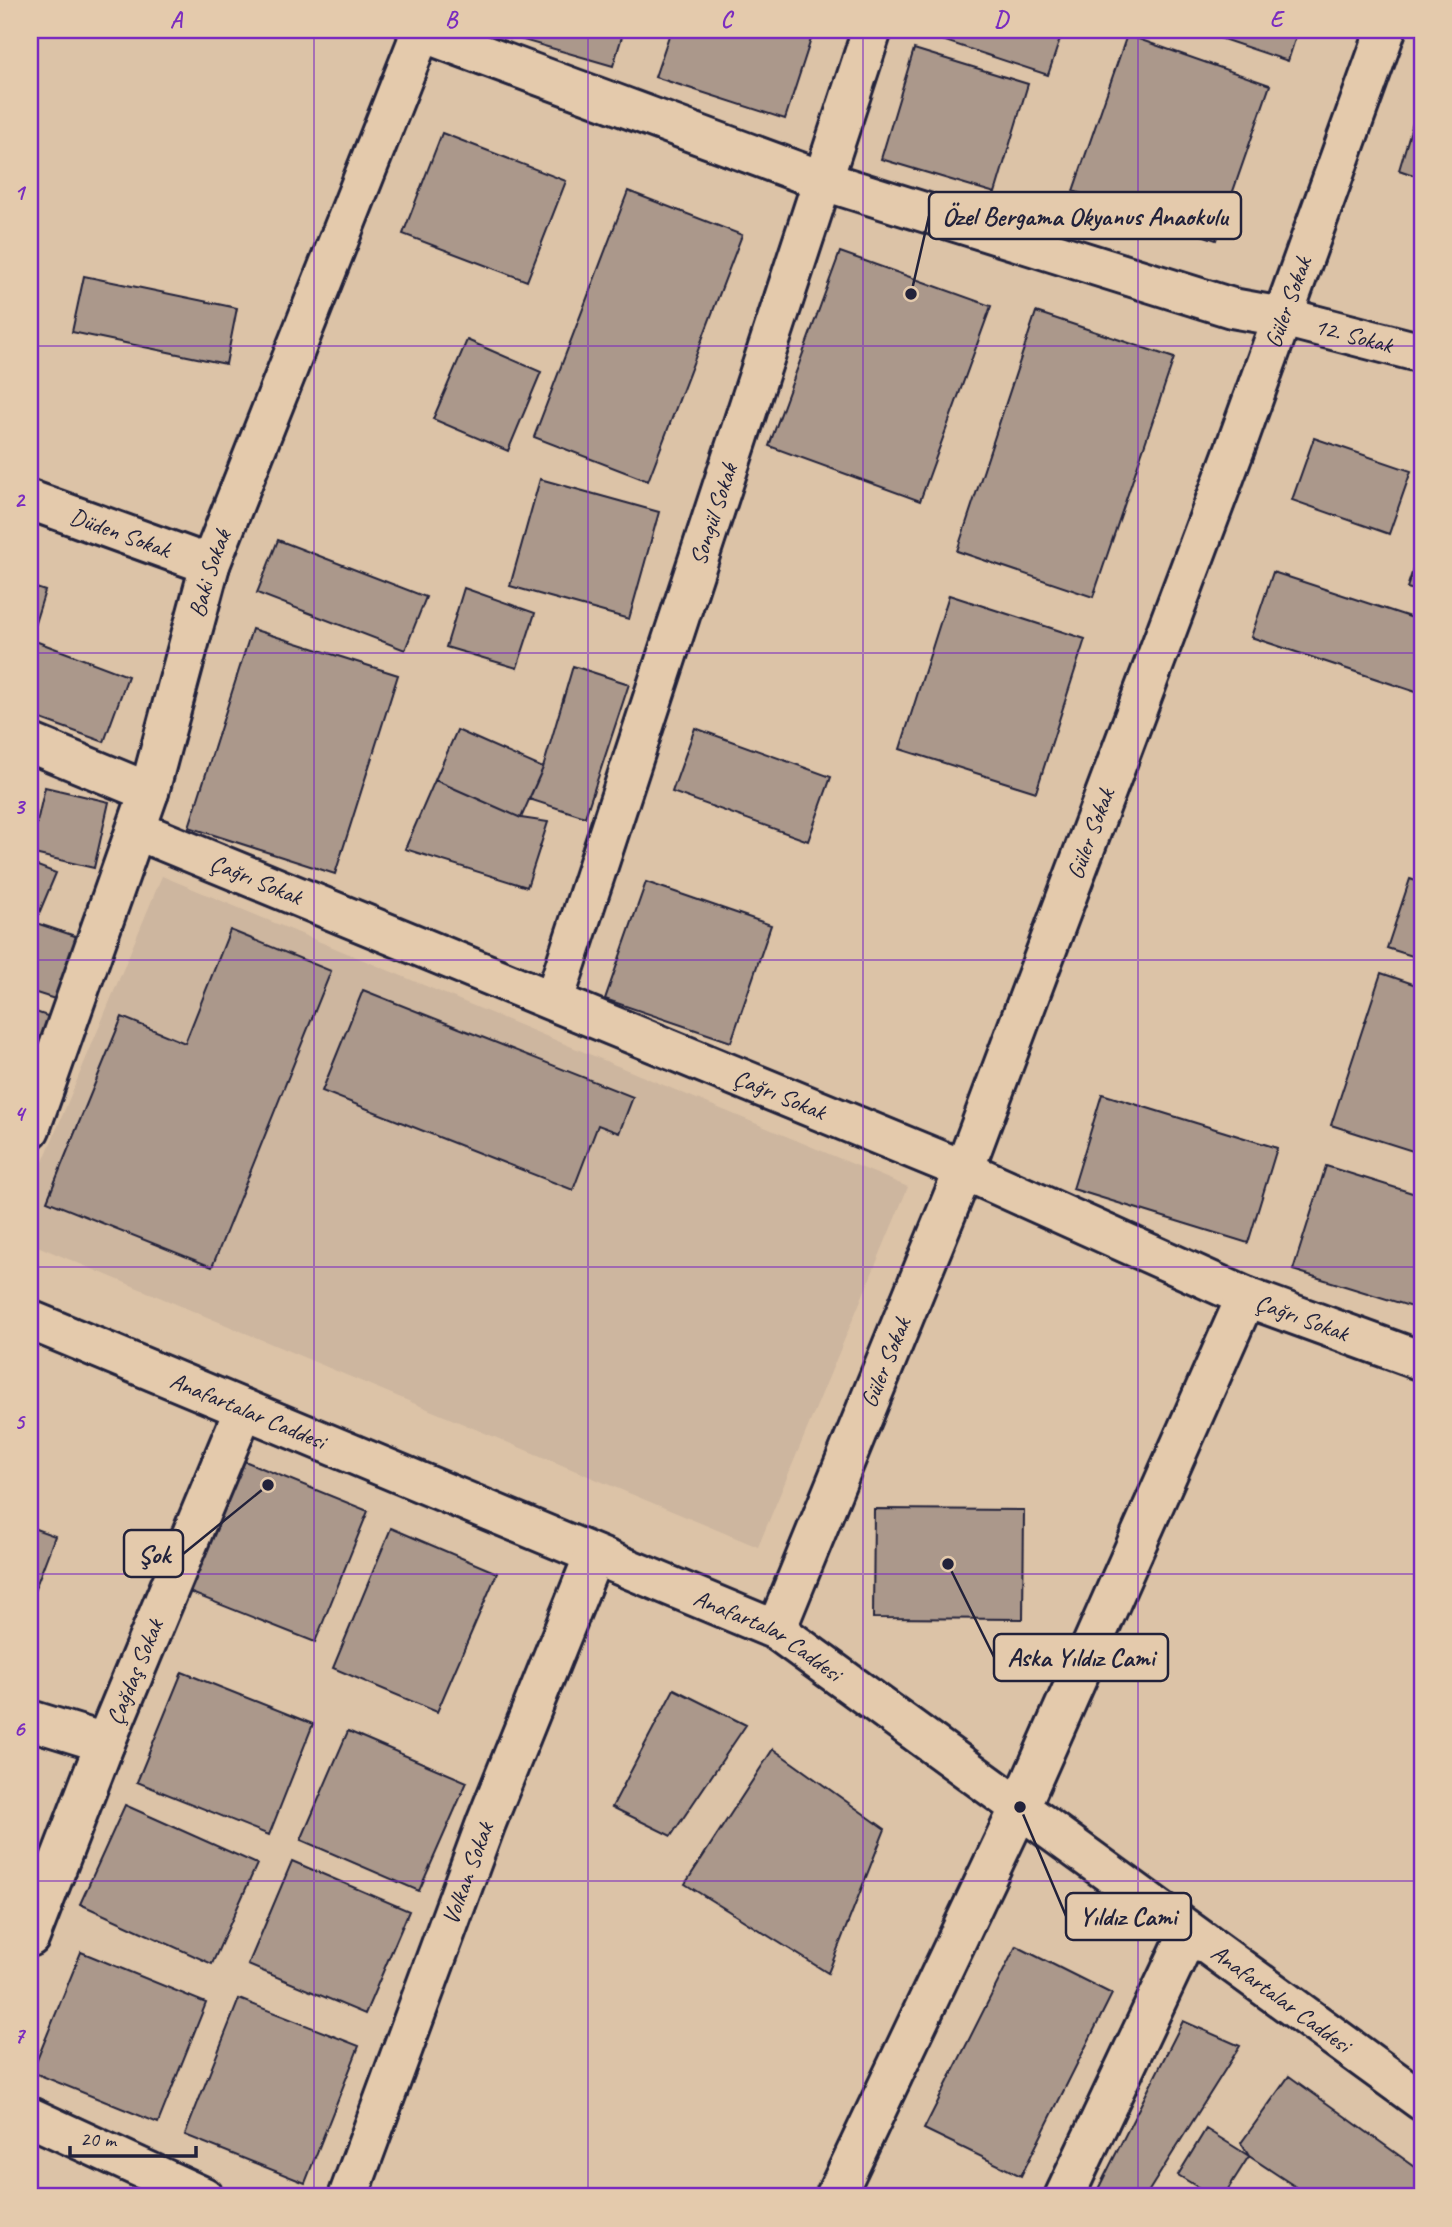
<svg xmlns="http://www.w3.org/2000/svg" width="1452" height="2227" font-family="Caveat,sans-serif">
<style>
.built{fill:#cdb69f}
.building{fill:#ab988b;stroke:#22223b;stroke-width:2}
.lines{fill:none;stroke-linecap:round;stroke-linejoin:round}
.minor-casing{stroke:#22223b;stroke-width:44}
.minor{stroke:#e4caac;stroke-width:38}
.grid{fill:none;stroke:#7b2cbf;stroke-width:2;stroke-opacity:0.55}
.labels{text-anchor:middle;stroke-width:6;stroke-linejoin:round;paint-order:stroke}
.street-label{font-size:24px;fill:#22223b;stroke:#e4caac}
.leader{fill:none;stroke:#22223b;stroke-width:2.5}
.callout-dot{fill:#22223b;stroke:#e4caac;stroke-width:2.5}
.callout{fill:#e4caac;stroke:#22223b;stroke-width:2.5}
.callout-label{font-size:26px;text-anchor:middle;font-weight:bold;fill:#22223b}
.neatline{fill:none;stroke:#7b2cbf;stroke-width:2.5}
.grid-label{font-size:23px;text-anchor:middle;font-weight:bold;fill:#7b2cbf}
</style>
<rect width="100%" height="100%" fill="#dcc3a7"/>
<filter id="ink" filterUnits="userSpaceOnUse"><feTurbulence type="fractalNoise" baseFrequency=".0143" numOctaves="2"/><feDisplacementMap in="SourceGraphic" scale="14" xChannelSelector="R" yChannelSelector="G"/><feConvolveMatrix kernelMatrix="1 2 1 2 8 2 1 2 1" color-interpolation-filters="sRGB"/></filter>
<g filter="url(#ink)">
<path class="built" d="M 162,876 L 908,1187 L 758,1547 L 30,1243 L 30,1193 Z"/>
<path class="building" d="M 489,30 L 624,30 L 613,66 Z
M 671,30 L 814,30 L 785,119 L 655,77 Z
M 929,30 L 1063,30 L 1048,75 L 927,35 Z
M 1196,30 L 1298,30 L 1288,61 Z
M 1127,35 L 1270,85 L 1216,240 L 1073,191 Z
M 914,49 L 1028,84 L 995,193 L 881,159 Z
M 1422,93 L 1422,178 L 1399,170 Z
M 442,133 L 566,181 L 527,281 L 403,234 Z
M 628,191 L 742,235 L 648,481 L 534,437 Z
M 840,252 L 991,306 L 920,501 L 769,446 Z
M 84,276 L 237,308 L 226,364 L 72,332 Z
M 1036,312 L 1174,358 L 1093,597 L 957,551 Z
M 467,340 L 541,372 L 508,451 L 433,419 Z
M 1314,438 L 1411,471 L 1389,534 L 1292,500 Z
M 540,479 L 659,512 L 629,619 L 510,586 Z
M 278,540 L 426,597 L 405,650 L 257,593 Z
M 1422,542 L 1422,592 L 1407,588 Z
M 1273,572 L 1422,621 L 1422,694 L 1251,637 Z
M 30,586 L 45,591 L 30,639 Z
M 464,588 L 535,613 L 517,668 L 446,647 Z
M 949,595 L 1085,639 L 1036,792 L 900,749 Z
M 252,629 L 398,675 L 335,874 L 189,827 Z
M 30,639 L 128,676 L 104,742 L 30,715 Z
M 573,666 L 629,684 L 585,817 L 529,799 L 543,768 Z
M 695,728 L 831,777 L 808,841 L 672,792 Z
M 457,730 L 543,768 L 521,818 L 435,780 Z
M 435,780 L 521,818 L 548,822 L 527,887 L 405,849 Z
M 45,787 L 109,802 L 94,868 L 30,853 Z
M 30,863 L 56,873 L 35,923 L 30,921 Z
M 1410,879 L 1422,883 L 1422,959 L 1387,948 Z
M 646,882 L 771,925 L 731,1042 L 605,999 Z
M 30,921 L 78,937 L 58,1000 L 30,991 Z
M 230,930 L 331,971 L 212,1267 L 47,1201 L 122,1017 L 185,1043 Z
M 1381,973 L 1422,987 L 1422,1154 L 1331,1125 Z
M 363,990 L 633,1097 L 619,1133 L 598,1125 L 573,1190 L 322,1091 Z
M 30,1010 L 56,1019 L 30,1096 Z
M 1102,1094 L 1277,1148 L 1248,1243 L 1073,1189 Z
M 1326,1166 L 1422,1196 L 1422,1310 L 1293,1270 Z
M 237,1458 L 368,1511 L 315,1642 L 184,1590 Z
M 874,1509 L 1024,1510 L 1023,1619 L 873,1618 Z
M 30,1527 L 55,1536 L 30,1602 Z
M 391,1528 L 497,1573 L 437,1712 L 333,1668 Z
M 182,1672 L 313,1724 L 269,1835 L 137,1782 Z
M 674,1689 L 746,1725 L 671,1836 L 612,1807 Z
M 348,1731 L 467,1782 L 419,1891 L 301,1840 Z
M 773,1749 L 885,1829 L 828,1973 L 685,1884 Z
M 125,1805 L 257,1864 L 212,1964 L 80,1904 Z
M 292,1861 L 409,1911 L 365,2014 L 248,1965 Z
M 1016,1946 L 1112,1994 L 1021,2176 L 924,2129 Z
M 81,1952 L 206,2003 L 158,2123 L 32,2072 Z
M 239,1999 L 359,2046 L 305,2183 L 185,2135 Z
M 1183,2021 L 1240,2046 L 1145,2197 L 1094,2197 Z
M 1289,2076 L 1422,2172 L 1422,2186 L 1414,2197 L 1311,2197 L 1249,2156 L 1241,2143 Z
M 1206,2129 L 1249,2156 L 1223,2197 L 1214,2197 L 1178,2175 Z"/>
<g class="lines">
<g class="minor-casing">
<g id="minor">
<path id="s1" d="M 416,30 L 821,180 L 1232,308 L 1283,317 L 1422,353"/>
<path id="s2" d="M 30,500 L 210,565"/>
<path d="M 30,743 L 149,792"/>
<path id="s3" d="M 136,830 L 964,1170 L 1246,1297 L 1422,1361"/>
<path id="s4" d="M 554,1000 L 872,30"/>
<path id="s5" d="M 30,1129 L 149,792 L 210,565 L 422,30"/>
<path id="s6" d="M 30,1320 L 776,1630 L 1422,2101"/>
<path id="s7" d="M 776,1630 L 964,1170 L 1236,446 L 1386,30"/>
<path d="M 30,1720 L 105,1743"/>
<path id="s8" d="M 30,1937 L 105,1743 L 244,1409"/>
<path d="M 30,2117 L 204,2197"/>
<path id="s9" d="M 348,2197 L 486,1823 L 594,1555"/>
<path d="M 835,2197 L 1020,1807 L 1246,1297"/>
<path d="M 1064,2197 L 1189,1932"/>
</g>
</g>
<use href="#minor" class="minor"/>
</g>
</g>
<path class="grid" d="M 314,30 L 314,2197M 588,30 L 588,2197M 863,30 L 863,2197M 1138,30 L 1138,2197M 30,346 L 1422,346M 30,653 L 1422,653M 30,960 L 1422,960M 30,1267 L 1422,1267M 30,1574 L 1422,1574M 30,1881 L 1422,1881"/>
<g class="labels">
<g class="street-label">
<text dy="8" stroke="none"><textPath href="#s7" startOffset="1423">Güler Sokak</textPath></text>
<text dy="8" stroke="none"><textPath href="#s1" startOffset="987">12. Sokak</textPath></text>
<text dy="8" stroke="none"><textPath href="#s4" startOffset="511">Songül Sokak</textPath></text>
<text dy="8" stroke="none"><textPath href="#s2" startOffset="96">Düden Sokak</textPath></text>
<text dy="8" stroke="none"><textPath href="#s5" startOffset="584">Baki Sokak</textPath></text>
<text dy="8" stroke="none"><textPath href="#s7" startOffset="856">Güler Sokak</textPath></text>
<text dy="8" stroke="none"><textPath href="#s3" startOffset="130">Çağrı Sokak</textPath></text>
<text dy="8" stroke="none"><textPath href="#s3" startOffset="696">Çağrı Sokak</textPath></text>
<text dy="8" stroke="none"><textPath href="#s3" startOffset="1264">Çağrı Sokak</textPath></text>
<text dy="8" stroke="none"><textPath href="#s7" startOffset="289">Güler Sokak</textPath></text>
<text dy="8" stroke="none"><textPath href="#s6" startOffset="236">Anafartalar Caddesi</textPath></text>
<text dy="8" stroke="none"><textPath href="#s6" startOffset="803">Anafartalar Caddesi</textPath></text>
<text dy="8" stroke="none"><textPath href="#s8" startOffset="285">Çağdaş Sokak</textPath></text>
<text dy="8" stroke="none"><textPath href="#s9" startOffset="345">Volkan Sokak</textPath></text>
<text dy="8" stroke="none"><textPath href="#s6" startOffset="1433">Anafartalar Caddesi</textPath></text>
</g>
</g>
<path class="leader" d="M911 294L929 216M268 1485L183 1554M948 1564L994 1657M1020 1807L1066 1916"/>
<g class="callout-dot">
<circle cx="911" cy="294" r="7"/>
<circle cx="268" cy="1485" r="7"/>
<circle cx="948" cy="1564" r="7"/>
<circle cx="1020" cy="1807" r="7"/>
</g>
<g class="callout">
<rect x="929" y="192" width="312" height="47" rx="7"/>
<rect x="124" y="1530" width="59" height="47" rx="7"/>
<rect x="994" y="1634" width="174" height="47" rx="7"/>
<rect x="1066" y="1893" width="125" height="47" rx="7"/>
</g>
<g class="callout-label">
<text x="1085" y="225">Özel Bergama Okyanus Anaokulu</text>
<text x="154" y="1563">Şok</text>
<text x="1081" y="1666">Aska Yıldız Cami</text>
<text x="1128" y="1925">Yıldız Cami</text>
</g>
<rect width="1452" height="2227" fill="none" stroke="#e4caac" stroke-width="77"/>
<path d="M70 2146v10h126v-10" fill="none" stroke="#22223b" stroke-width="3.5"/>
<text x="80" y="2146" font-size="21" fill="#22223b" stroke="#e4caac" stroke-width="5" paint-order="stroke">20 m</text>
<rect x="38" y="38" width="1376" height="2150" class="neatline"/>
<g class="grid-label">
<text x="176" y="27">A</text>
<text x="451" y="27">B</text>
<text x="726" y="27">C</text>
<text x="1001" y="27">D</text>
<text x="1276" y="27">E</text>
<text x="19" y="200">1</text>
<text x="19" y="507">2</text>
<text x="19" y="814">3</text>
<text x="19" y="1121">4</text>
<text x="19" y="1429">5</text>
<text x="19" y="1736">6</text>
<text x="19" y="2043">7</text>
</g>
</svg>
